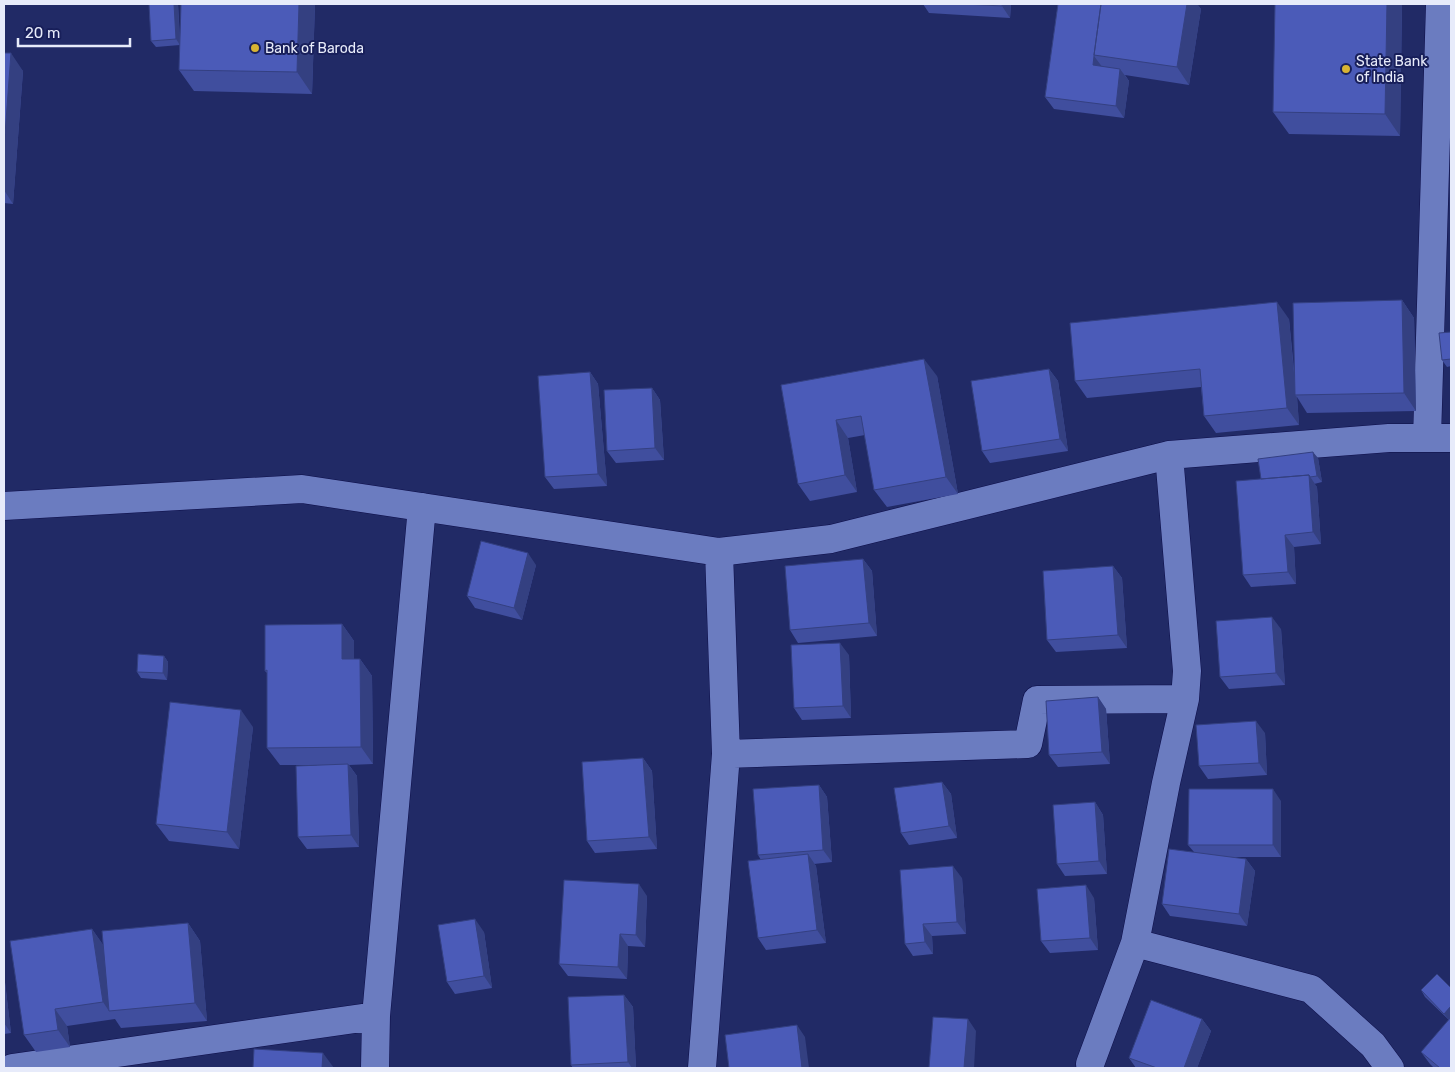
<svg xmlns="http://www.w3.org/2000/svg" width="1455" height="1072" font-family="Rubik,sans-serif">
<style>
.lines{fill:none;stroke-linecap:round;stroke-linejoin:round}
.street-casing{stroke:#0d0e49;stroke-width:29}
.street{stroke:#6b7cc0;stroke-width:28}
.wall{fill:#404e9e}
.shaded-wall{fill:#344081}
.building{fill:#4b5bb8;stroke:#344081}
.poi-dot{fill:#d8b434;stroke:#181f5a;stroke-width:2}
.labels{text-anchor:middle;stroke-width:4;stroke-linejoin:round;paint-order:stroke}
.poi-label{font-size:14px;fill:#e7ebfa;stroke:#181f5a;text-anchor:start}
</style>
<rect width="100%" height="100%" fill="#212a66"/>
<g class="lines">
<g class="street-casing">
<path id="street" d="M 1427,438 L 1440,4
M 4,506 L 302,489 L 719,552 L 831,539 L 1169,455 L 1389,438 L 1451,438
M 726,754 L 1028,744 L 1037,700 L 1185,699
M 1135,943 L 1311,989 L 1373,1045 L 1390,1068
M 1090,1064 L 1135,943 L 1166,783 L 1185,699 L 1187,671 L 1169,455
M 12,1068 L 376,1016
M 375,1068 L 376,1016 L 422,507
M 702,1068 L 726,754 L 719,552"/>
</g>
<use href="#street" class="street"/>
</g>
<path class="wall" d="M 149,4 L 178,4 L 180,39 L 315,4 L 312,94 L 194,91 L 179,70 L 180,45 L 156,47 L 151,41 Z
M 923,4 L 1011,4 L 1010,18 L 929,13 Z
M 1058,4 L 1197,4 L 1201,9 L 1189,85 L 1125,75 L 1129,81 L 1124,118 L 1054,109 L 1045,97 Z
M 1402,4 L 1400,136 L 1289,134 L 1273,112 Z
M 4,53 L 23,71 L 13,204 L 4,203 Z
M 1402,300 L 1414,318 L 1416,411 L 1307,413 L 1297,397 L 1299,425 L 1216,433 L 1204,416 L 1201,387 L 1087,398 L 1075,381 L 1289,319 L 1295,379 Z
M 1451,332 L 1451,366 L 1447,367 L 1442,360 Z
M 1049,369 L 1058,381 L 1068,451 L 990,463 L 982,451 Z
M 590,372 L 598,384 L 607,486 L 554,489 L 545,477 Z
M 937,376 L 958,494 L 887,507 L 874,490 L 865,435 L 848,438 L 857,492 L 810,501 L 798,484 L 781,385 Z
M 652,388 L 660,400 L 664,460 L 616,463 L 607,451 Z
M 1318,458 L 1322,482 L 1314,484 L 1317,487 L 1321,544 L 1294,547 L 1296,584 L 1251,587 L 1243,575 Z
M 863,559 L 872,571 L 877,636 L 798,643 L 790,630 Z
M 536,565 L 522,620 L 475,608 L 467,596 Z
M 1113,566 L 1122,578 L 1127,648 L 1056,652 L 1047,640 Z
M 342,624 L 354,641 L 354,659 L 360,659 L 372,676 L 373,764 L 349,765 L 357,776 L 359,847 L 307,849 L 298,837 L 317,765 L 280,765 L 267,748 L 267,673 L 265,671 Z
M 1281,629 L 1285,685 L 1229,689 L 1220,677 Z
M 849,655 L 851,718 L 802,720 L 794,708 Z
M 164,656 L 168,662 L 167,680 L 141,678 L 137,672 Z
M 1098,697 L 1106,709 L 1110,764 L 1058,767 L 1049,755 Z
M 253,727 L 239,849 L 169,841 L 156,824 Z
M 1265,733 L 1267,775 L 1208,779 L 1199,766 Z
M 643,758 L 652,771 L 657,849 L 595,853 L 587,841 Z
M 942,782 L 951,794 L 957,838 L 909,845 L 901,833 Z
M 819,785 L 827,797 L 832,862 L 814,864 L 816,866 L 826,943 L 766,950 L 758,938 L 761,860 L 758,855 Z
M 1281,801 L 1281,857 L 1229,857 L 1246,859 L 1255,871 L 1247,926 L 1170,916 L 1162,904 L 1194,852 L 1188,845 Z
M 1095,802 L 1103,815 L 1107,874 L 1065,876 L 1057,864 Z
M 962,878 L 966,934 L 932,936 L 933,954 L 913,956 L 905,944 Z
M 647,896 L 645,947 L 628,946 L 627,979 L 568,976 L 559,964 Z
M 1094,898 L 1098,950 L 1050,953 L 1041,941 Z
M 188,923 L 200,941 L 207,1021 L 121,1028 L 115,1019 L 67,1026 L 70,1047 L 36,1052 L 24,1035 L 92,929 L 103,945 Z
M 484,932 L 492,988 L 455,994 L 447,982 Z
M 4,974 L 11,1033 L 4,1034 Z
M 1421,990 L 1451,1017 L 1449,1020 L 1425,997 Z
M 624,995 L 633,1007 L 636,1068 L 573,1068 L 571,1065 Z
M 1202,1019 L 1211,1031 L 1197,1068 L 1136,1068 L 1129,1058 Z
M 1421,1052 L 1451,1068 L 1434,1068 L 1430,1064 Z"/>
<path class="shaded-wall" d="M 174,4 L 178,4 L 180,45 L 176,39 Z
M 299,4 L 315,4 L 312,94 L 297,72 Z
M 1002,4 L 1011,4 L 1010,18 L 1002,6 Z
M 1187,4 L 1197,4 L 1201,9 L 1189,85 L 1177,67 Z
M 1387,4 L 1402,4 L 1400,136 L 1385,114 Z
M 11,53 L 23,71 L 13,204 L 4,190 L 4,148 Z
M 1094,56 L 1103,68 L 1093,65 Z
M 1120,69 L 1129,81 L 1124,118 L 1116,106 Z
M 1402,300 L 1414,318 L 1416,411 L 1404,393 Z
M 1277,302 L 1289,319 L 1296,395 L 1295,395 L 1297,397 L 1299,425 L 1287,408 Z
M 924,359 L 937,376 L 958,494 L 946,477 Z
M 1049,369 L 1058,381 L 1068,451 L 1060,439 Z
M 590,372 L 598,384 L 607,486 L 598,474 Z
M 652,388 L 660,400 L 664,460 L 655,448 Z
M 836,420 L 848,438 L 857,492 L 845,475 Z
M 1313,452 L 1318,458 L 1322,482 L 1317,476 Z
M 1309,475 L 1317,487 L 1321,544 L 1313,532 Z
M 1285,535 L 1294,547 L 1296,584 L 1288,572 Z
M 528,553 L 536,565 L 522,620 L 514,608 Z
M 863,559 L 872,571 L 877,636 L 869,623 Z
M 1113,566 L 1122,578 L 1127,648 L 1118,635 Z
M 1272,617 L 1281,629 L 1285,685 L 1276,673 Z
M 342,624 L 354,641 L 354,677 L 342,659 Z
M 840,643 L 849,655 L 851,718 L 843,706 Z
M 164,656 L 168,662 L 167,680 L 163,673 Z
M 360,659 L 372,676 L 373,764 L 361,747 Z
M 1098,697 L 1106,709 L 1110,764 L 1102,752 Z
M 241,710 L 253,727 L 239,849 L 227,832 Z
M 1256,721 L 1265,733 L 1267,775 L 1259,763 Z
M 643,758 L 652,771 L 657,849 L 649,837 Z
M 348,764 L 357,776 L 359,847 L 351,835 Z
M 942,782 L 951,794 L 957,838 L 949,826 Z
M 819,785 L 827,797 L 832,862 L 823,850 Z
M 1273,789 L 1281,801 L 1281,857 L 1273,845 Z
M 1095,802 L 1103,815 L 1107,874 L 1099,861 Z
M 808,854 L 816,866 L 826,943 L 817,930 Z
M 1246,859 L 1255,871 L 1247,926 L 1239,914 Z
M 953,866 L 962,878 L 966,934 L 957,922 Z
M 639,884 L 647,896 L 645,947 L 636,935 Z
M 1086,885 L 1094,898 L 1098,950 L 1090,938 Z
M 475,919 L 484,932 L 492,988 L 484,976 Z
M 188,923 L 200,941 L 207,1021 L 195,1003 Z
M 923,924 L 932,936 L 933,954 L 925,942 Z
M 92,929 L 104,946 L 109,1011 L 103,1002 Z
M 620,934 L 628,946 L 627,979 L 618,967 Z
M 4,974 L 11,1033 L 4,1023 Z
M 624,995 L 633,1007 L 636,1068 L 632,1068 L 628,1062 Z
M 1451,1006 L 1451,1017 L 1449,1020 L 1444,1014 Z
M 55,1009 L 67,1026 L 70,1047 L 58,1030 Z
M 968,1019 L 976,1031 L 974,1068 L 964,1068 Z
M 1202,1019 L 1211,1031 L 1197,1068 L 1184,1068 Z
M 797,1025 L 805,1037 L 809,1068 L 802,1068 Z
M 323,1053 L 334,1068 L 322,1068 Z"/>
<path class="building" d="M 149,4 L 174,4 L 176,39 L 151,41 Z
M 181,4 L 299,4 L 297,72 L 179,70 Z
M 965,4 L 1002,4 L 1002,6 Z
M 1058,4 L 1101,4 L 1094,55 L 1094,56 L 1093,65 L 1120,69 L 1116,106 L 1045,97 Z
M 1101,4 L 1187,4 L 1177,67 L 1094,55 Z
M 1275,4 L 1387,4 L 1385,114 L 1273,112 Z
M 4,53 L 11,53 L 4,148 Z
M 1402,300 L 1404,393 L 1295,395 L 1293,303 Z
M 1277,302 L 1287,408 L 1204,416 L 1200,369 L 1075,381 L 1070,323 Z
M 1451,332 L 1451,359 L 1442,360 L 1439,333 Z
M 924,359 L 946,477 L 874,490 L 861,416 L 836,420 L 845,475 L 798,484 L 781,385 Z
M 1049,369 L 1060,439 L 982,451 L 971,381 Z
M 590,372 L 598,474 L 545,477 L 538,376 Z
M 652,388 L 655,448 L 607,451 L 604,390 Z
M 1313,452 L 1317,476 L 1310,477 L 1309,475 L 1261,479 L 1258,459 Z
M 1309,475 L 1313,532 L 1285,535 L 1288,572 L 1243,575 L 1236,481 Z
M 481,541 L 528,553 L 514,608 L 467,596 Z
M 863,559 L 869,623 L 790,630 L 785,566 Z
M 1113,566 L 1118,635 L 1047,640 L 1043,571 Z
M 1272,617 L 1276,673 L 1220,677 L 1216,621 Z
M 342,624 L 342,659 L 360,659 L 361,747 L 267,748 L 267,670 L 265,671 L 265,625 Z
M 840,643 L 843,706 L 794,708 L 791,645 Z
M 138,654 L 164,656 L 163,673 L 137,672 Z
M 1098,697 L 1102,752 L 1049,755 L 1046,701 Z
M 170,702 L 241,710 L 227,832 L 156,824 Z
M 1256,721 L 1259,763 L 1199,766 L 1196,725 Z
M 643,758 L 649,837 L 587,841 L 582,762 Z
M 348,764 L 351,835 L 298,837 L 296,766 Z
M 942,782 L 949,826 L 901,833 L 894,788 Z
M 819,785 L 823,850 L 758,855 L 753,789 Z
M 1189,789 L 1273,789 L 1273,845 L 1188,845 Z
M 1095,802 L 1099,861 L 1057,864 L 1053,805 Z
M 1169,849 L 1246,859 L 1239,914 L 1162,904 Z
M 808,854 L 817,930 L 758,938 L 748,861 Z
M 953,866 L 957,922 L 923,924 L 925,942 L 905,944 L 900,870 Z
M 564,880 L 639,884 L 636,935 L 620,934 L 618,967 L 559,964 Z
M 1086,885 L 1090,938 L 1041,941 L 1037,889 Z
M 475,919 L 484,976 L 447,982 L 438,925 Z
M 188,923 L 195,1003 L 109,1011 L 102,931 Z
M 92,929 L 103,1002 L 55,1009 L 58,1030 L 24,1035 L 10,941 Z
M 1437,974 L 1451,988 L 1451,1006 L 1444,1014 L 1421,990 Z
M 624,995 L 628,1062 L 571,1065 L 568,997 Z
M 1151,1000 L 1202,1019 L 1184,1068 L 1157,1068 L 1129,1058 Z
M 933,1017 L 968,1019 L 964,1068 L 929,1068 Z
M 1451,1017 L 1451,1068 L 1440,1068 L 1421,1052 Z
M 797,1025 L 802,1068 L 729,1068 L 725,1035 Z
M 254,1049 L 323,1053 L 322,1068 L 253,1068 Z"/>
<g class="poi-dot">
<circle cx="255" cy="48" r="5"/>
<circle cx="1346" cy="69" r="5"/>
</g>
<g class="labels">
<g class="poi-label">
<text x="265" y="53">Bank of Baroda</text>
<text x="1356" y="66">State Bank<tspan x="1356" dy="16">of India</tspan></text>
</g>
</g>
<rect width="1455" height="1072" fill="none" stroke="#e7ebfa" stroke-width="10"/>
<path d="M18 38v8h112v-8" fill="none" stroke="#e7ebfa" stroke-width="2.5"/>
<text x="25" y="38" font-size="15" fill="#e7ebfa" stroke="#181f5a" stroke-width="4" paint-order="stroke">20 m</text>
</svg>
